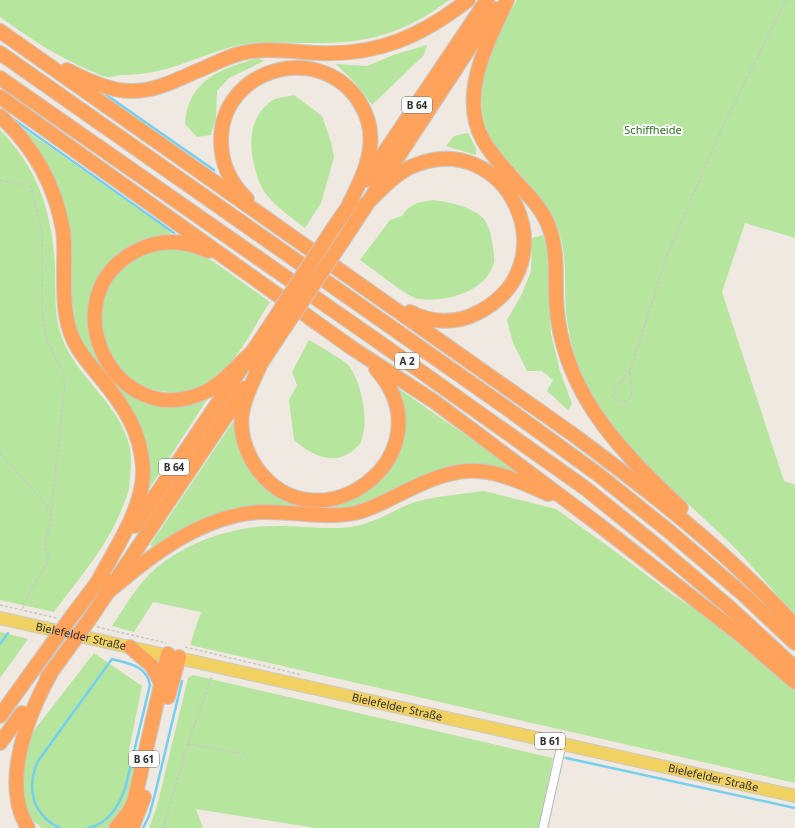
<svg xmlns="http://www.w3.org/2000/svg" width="795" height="828" font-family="'Noto Sans',sans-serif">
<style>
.green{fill:#b6e59e}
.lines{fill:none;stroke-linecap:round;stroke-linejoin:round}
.stream{stroke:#75cff0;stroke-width:2.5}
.street-casing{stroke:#b4b7c1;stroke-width:10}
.primary-casing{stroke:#c9c9c9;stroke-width:14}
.highway-casing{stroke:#c9c9c9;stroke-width:16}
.path{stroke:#c9c9c9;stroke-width:1.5;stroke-dasharray:3 2;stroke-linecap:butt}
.street{stroke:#fff;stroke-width:8}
.primary{stroke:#f2d163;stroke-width:12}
.highway{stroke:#ffa35c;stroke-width:14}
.highway-bridge-casing{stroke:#c9c9c9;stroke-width:16;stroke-linecap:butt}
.highway-bridge{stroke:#ffa35c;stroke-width:14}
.labels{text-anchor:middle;stroke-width:4;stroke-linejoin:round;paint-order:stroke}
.shield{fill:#fff;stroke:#6d6d6d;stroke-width:1}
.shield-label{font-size:10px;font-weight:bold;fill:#2e2e2e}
.park-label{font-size:11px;fill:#2c6e1b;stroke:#fff}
.street-label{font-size:11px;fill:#2e2e2e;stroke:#fff}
</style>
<rect width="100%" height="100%" fill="#efe9e1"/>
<path class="green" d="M 0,0 L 449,0 C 401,36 364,44 305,43 C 283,43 260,41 239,45 C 197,55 169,75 123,75 C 118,75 113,77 108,77 C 103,77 96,73 91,71 C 58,57 29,38 0,17 Z
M 517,0 L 795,0 L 795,238 L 745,223 L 722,292 L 784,481 L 795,485 L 795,615 C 775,593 756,570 736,549 C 684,497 601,435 577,363 C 572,347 568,330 566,313 C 564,285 568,253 557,226 C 545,197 521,176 501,153 C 461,105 490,46 517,0 Z
M 427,45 L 424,55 L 372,105 L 355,83 L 336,64 L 367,66 L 396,54 Z
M 258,58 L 264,61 L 229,78 L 217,91 L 216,118 L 211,135 L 197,137 L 185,124 C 188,79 222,69 258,58 Z
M 294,95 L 322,116 L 331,142 L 334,157 L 321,203 L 305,228 C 292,218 276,207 266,194 C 261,188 258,179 256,172 C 248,146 248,117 273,100 C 278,97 287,97 294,95 Z
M 11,120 L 171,232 L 169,235 L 137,244 L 125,251 L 110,264 L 90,333 L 93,348 L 101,363 L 111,377 L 133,393 L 207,396 L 208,398 L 149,489 L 146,487 L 145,445 L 137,420 L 129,405 L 93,360 L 80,338 L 74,323 L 71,306 L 69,231 Z
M 0,130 C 39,170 52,213 55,267 C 56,295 53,319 65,345 C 82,382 122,407 130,449 C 132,461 130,476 129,489 C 128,494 125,500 123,506 C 108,546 79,578 54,612 L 0,600 Z
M 468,133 L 476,148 L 476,155 L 446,146 L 454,136 Z
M 433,200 C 448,202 471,206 483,218 C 489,224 492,239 493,247 C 493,251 495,258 494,262 C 487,293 441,304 415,298 C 407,296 369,266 360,260 L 390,220 L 402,216 C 409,204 419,202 433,200 Z
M 543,235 L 547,248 L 551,334 L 560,371 L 572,404 L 568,410 L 547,391 L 553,380 L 542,371 L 527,371 L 513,343 L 507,320 L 522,294 L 531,271 L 532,238 Z
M 161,249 L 191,250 L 214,262 L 270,302 C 252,329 239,361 211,381 C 198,390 183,393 168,392 C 99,387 77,295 135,258 C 142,254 152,252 161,249 Z
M 309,340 C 317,345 346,361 350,367 C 362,385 370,424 360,444 C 358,447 354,449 351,452 C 332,466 310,454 294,440 L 289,400 L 297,385 L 292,372 Z
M 399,389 L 523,475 L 523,477 L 494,468 L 353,507 L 324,509 L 260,507 L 154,548 L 150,545 L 235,419 L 254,474 L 276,493 L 353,498 L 375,485 L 390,468 L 403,432 L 404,413 L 398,391 Z
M 484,491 L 556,509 L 609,547 L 673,595 L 700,612 L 795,690 L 795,783 L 190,645 L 201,612 L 153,602 L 134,632 L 112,626 C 125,607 138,583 156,568 C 188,542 232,526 274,526 C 299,525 331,531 356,526 C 377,522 395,509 415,502 C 434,496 463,494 484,491 Z
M 0,632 L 28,639 L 0,678 Z
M 94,653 L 142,686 L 128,755 L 136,762 C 131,786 128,814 106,828 L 42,828 L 32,820 L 24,809 L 22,750 L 36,728 Z
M 193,675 L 553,758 L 539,828 L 316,828 L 196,809 L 203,828 L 149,828 L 157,806 L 188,678 Z"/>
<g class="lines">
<path class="stream" d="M 105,94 L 214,170
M 13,119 L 174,233
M 0,644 L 8,633
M 566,758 L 795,808
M 60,828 C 32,815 26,787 38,761 L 112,659 C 129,664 146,665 150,685 L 125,789 C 118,807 108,824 88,828
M 143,828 L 149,816 L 155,794 L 182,681"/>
<g class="street-casing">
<path id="street" d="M 543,828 L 562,743"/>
</g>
<g class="primary-casing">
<g id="primary">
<path id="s1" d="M 0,618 L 795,796"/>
</g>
</g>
<g class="highway-casing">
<path id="highway" d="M 507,0 C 488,42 458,95 483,140 C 491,154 501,165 511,176 C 525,192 544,209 550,230 C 560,259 553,289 558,320 C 570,401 624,454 681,508
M 0,31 L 575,436 C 653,494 730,554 795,626
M 0,53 L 508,409 L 599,475 L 670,532 L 743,594 L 795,643
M 67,70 C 86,80 112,92 133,91 C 155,91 177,80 197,71 C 212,65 226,57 242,53 C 267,47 293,52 318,53 C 377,56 422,36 468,0
M 0,78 L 406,361 L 585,488 L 657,546 L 729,607 L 795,668
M 0,97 L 352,348 L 435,402 L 598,524 L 743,637 L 795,682
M 0,116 C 34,147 55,185 63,230 C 65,243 64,257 64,269 C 64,294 63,318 74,341 C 80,354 91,366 100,377 C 123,405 141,431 143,468 C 145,506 115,549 98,581
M 366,180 L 487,0
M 247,199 C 230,183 221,163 221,140 C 222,66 322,41 360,103 C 368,116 372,131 370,147 C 368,169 356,189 347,209
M 364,206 C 379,192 394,174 413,166 C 507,126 573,265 477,313 C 456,324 431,323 410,312
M 332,230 L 352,201
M 344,239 L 495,9
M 208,251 C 185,240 161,239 138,250 C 47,295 114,435 205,392 C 222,384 237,366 251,353
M 261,363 C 255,378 246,393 243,409 C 238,428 245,451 256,467 C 317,554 452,454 376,369
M 256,371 L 279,336
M 135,526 L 269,327
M 108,592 C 151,555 202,515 261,512 C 292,511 325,519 355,513 C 373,509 391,498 408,490 C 468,461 489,467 548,494
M 72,616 L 103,575
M 89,620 L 245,388
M 130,647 L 152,666 L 162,685
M 47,678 L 68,649
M 168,697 L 179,657
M 0,716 L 51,645
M 0,743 L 22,713
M 28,828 C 0,783 28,714 52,671
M 116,828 L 129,812 L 134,802 L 168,654
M 132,828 L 144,797"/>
</g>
<path class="path" d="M 0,180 C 11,183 21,183 31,187 L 42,232 L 42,310 L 46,338 L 63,372 L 65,384 L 50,523 L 45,544 L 49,560 L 25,600 L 22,610
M 630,371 L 614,389 L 613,397 L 618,401 L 627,401 L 631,397 L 630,371 L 667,256 L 720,132 L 786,0
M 0,453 L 51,510
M 0,605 L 57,618
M 97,627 L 166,643
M 185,647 L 302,675
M 188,744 L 246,754
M 163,828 L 188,744 L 212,675"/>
<use href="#street" class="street"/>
<use href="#primary" class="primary"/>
<use href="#highway" class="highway"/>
<g class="highway-bridge-casing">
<path id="highway-bridge" d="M 269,327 L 332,230
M 279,336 L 344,239
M 51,645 L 72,616
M 68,649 L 89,620"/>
</g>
<use href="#highway-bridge" class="highway-bridge"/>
</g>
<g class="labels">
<g class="shield">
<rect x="402" y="97" width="30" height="16" rx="3"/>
<rect x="395" y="353" width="24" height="16" rx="3"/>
<rect x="159" y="459" width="30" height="16" rx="3"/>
<rect x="535" y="733" width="30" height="16" rx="3"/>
<rect x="129" y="751" width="30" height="16" rx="3"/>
</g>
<g class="shield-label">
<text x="417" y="109">B 64</text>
<text x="407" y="365">A 2</text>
<text x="174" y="471">B 64</text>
<text x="550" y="745">B 61</text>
<text x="144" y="763">B 61</text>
</g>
<g class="park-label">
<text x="653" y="134">Schiffheide</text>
</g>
<g class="street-label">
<text dy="4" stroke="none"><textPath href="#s1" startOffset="83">Bielefelder Straße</textPath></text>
<text dy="4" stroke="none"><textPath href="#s1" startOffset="407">Bielefelder Straße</textPath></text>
<text dy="4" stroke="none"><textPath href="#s1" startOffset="731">Bielefelder Straße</textPath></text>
</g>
</g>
</svg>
